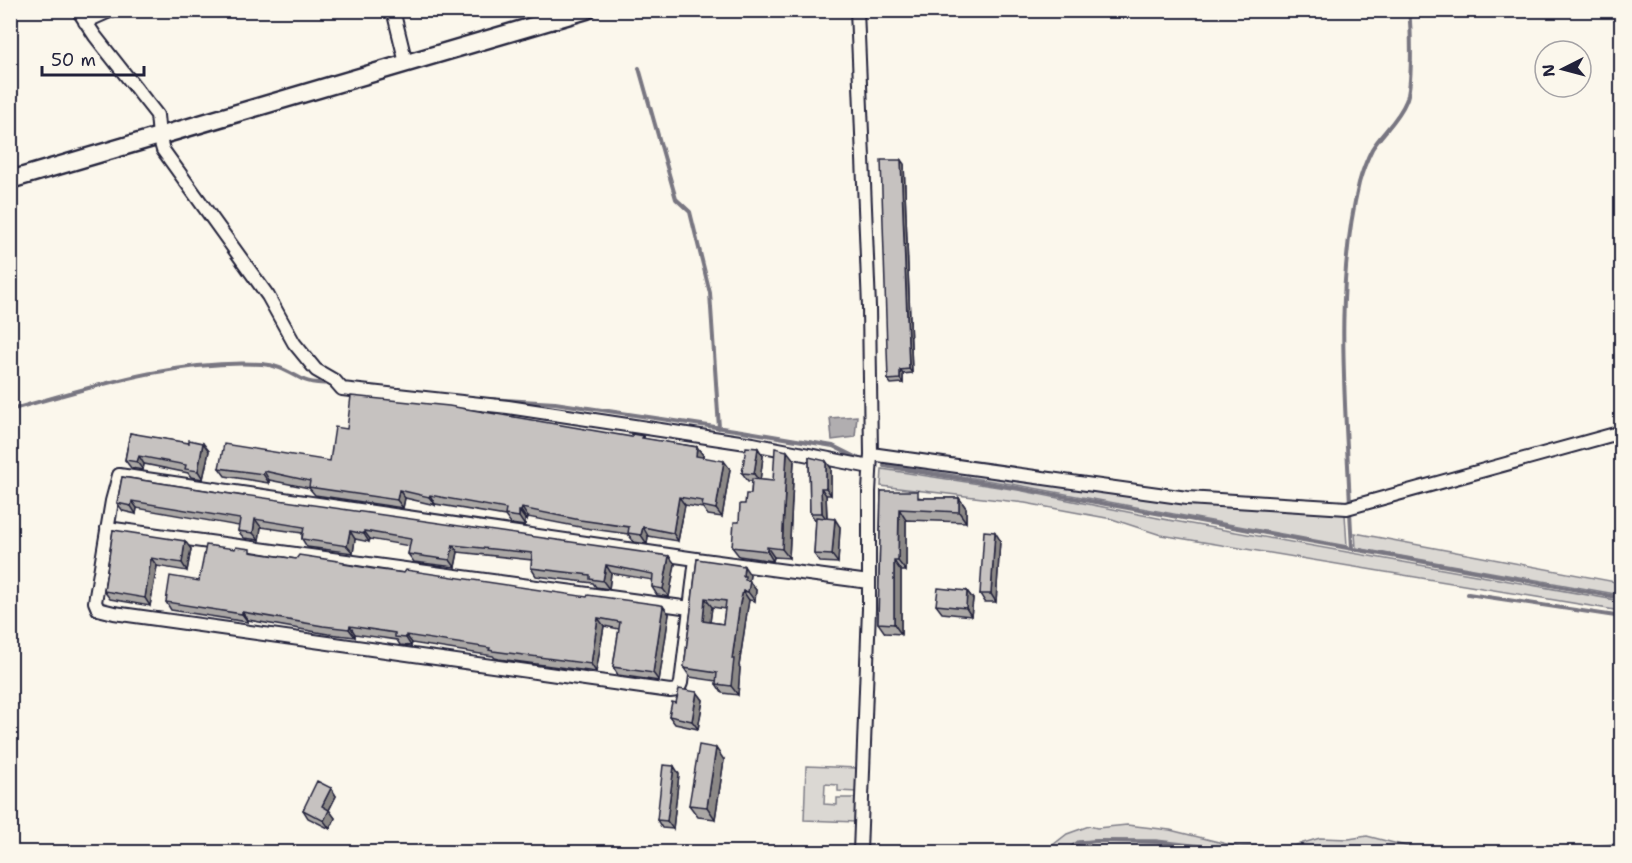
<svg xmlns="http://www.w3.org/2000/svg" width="1632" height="863" font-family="'Shantell Sans',sans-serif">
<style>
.green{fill:#dbd8d3;stroke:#7e7d87;stroke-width:1.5}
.water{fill:#b1aeb0;stroke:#787681;stroke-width:1.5}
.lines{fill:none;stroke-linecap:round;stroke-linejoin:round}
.stream{stroke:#787681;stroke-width:4}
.street-casing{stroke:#22223b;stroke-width:16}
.secondary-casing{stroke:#22223b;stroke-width:21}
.street{stroke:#fbf7ec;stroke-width:12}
.secondary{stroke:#fbf7ec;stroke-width:16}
.wall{fill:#aaa7a5;stroke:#22223b;stroke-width:1.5;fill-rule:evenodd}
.shaded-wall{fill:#8b8886;stroke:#22223b;stroke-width:1.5}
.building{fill:#c6c2c0;stroke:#22223b;stroke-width:1.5;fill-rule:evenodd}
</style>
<rect width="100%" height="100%" fill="#fbf7ec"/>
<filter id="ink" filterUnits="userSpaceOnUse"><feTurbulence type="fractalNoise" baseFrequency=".0167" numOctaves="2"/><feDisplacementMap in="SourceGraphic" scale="12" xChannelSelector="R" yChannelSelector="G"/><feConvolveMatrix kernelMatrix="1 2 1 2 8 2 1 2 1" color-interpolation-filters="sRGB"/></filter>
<g filter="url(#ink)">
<path class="green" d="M 884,460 L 1345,514 L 1347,546 L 1017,485 L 884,464 Z
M 882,469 L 1018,490 L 1163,519 L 1621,601 L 1621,611 L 1161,535 L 1112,519 L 1025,503 L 881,486 Z
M 1355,533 L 1621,583 L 1621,595 L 1356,548 Z
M 806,766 L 858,768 L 857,792 L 838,791 L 838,785 L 825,784 L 824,804 L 837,805 L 837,798 L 857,798 L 856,822 L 804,820 Z
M 1127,825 L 1170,830 L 1239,847 L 1257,846 L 1283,849 L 1320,838 L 1349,839 L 1367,836 L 1429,852 L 1344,851 L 1343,848 L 1313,847 L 1313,852 L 1236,852 L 1209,846 L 1156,840 L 1098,840 L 1078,841 L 1063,852 L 1044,852 L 1067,834 L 1089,826 L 1097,828 Z
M 1621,843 L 1620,852 L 1551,852 Z"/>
<path class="water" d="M 857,416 L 855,437 L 832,440 L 830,418 Z"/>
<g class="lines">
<path class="stream" d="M 639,68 L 676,199 L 690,212 L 710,293 L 719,428
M 489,399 L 555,403 L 742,431 L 833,446 L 861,460
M 10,410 C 92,387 177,359 262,364 C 279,365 290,373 304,380 C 313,384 323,383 331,384
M 884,466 L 1018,488 L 1622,598
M 1350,504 C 1345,398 1334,288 1359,183 C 1362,172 1367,159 1372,149 C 1382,133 1399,119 1406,101 C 1413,86 1411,28 1409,10
M 1350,512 L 1352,549
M 1468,594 L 1622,617
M 1065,852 L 1079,843 L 1097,841 L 1156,842 L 1210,848 L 1227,852"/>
<g class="street-casing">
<path id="street" d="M 78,10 L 95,36 L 157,115 L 159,136 L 163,150 L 268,296 L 294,343 L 316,370 L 335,381 L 342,389 L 508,407 L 753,444 L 870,467
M 393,10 L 406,63
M 857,10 L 869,307 L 871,454 L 869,492 L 869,609 L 860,852
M 85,22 L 112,10
M 871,454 L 1187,498 L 1347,508 L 1622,432
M 107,528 L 690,608
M 696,559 L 681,683 L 678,690 L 670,691 L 114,613 L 98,609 L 95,602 L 112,501 L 119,475 L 696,559 L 869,582"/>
</g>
<g class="secondary-casing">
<path id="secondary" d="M 10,180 L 587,10"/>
</g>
<use href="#street" class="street"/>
<use href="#secondary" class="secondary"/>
</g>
<path class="wall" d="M 904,164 L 912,373 L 903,374 L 903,383 L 891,384 L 888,380 Z
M 347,429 L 632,437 L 643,436 L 645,439 L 697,447 L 703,455 L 703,457 L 730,469 L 722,517 L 708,515 L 703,508 L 685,505 L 678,541 L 648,536 L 647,544 L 634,542 L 628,534 L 585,528 L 528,517 L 527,520 L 525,519 L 525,526 L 511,524 L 505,516 L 435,504 L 435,505 L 405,498 L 403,508 L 315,495 L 309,488 L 269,480 L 269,483 L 225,476 L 219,468 L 330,461 Z
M 130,433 L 209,451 L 203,479 L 191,477 L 188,473 L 144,464 L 143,470 L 131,468 L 125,460 Z
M 763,456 L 760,480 L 773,481 L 794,460 L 789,558 L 774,557 L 773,561 L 739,556 L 732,547 L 739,522 L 745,504 L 751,494 L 752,481 L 748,481 L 742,473 Z
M 809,457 L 831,468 L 831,495 L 826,495 L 827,518 L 840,527 L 838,563 L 820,562 L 814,554 L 816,521 L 810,513 Z
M 122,477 L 675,564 L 669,597 L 657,595 L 652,587 L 653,580 L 611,573 L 609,589 L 596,587 L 593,583 L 536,576 L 531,568 L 532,560 L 458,552 L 455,567 L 414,562 L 408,554 L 410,546 L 370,539 L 369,542 L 355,539 L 353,553 L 307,547 L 302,539 L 302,533 L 261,527 L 259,540 L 244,538 L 238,531 L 239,526 L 137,508 L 136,514 L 123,511 L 117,503 Z
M 881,491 L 923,498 L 959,498 L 966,508 L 966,522 L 906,520 L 906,571 L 901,571 L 901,634 L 885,633 L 878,623 Z
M 113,530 L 191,549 L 187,571 L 157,566 L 150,606 L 110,599 L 104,591 Z
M 1000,540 L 996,602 L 985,602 L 980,594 Z
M 235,549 L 296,559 L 346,564 L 669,614 L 659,681 L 618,675 L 613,667 L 619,629 L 604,626 L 596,672 L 499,659 L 495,658 L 493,656 L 412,643 L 411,646 L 400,645 L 397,640 L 355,634 L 355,637 L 328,634 L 248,620 L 248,622 L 171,610 L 166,602 L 199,581 Z
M 697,559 L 750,575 L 749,581 L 756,590 L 755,601 L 749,600 L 747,612 L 739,666 L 740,668 L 738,695 L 722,693 L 716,684 L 717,681 L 690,677 L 684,668 ZM 712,607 L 725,609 L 723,624 L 710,622 Z
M 967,591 L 973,599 L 971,616 L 942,613 L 936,605 Z
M 697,692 L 703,700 L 698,729 L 675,724 L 669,716 L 676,703 Z
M 724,760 L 715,819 L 698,817 L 689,805 Z
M 679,774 L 673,829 L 662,828 L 657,820 Z
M 331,788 L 336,796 L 329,810 L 335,818 L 330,829 L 308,818 L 303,810 Z"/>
<path class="shaded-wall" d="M 901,160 L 904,164 L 912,373 L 909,369 Z
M 900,370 L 903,374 L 903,383 L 900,379 Z
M 203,443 L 209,451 L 203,479 L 198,471 Z
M 697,447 L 703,455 L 702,464 L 696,456 Z
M 758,448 L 763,456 L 760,482 L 754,474 Z
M 787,451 L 794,460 L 789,558 L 782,549 Z
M 139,456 L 144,464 L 143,470 L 137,462 Z
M 724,461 L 730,469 L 722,517 L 716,509 Z
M 826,461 L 831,468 L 831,495 L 826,488 Z
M 264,471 L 269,480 L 269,483 L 263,474 Z
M 821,488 L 826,495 L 827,520 L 822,513 Z
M 399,490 L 405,498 L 403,508 L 397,500 Z
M 430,495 L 435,504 L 435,505 L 429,497 Z
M 679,497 L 685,505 L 678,541 L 673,533 Z
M 959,498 L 966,508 L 966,522 L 959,512 Z
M 132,501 L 137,508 L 136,514 L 131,506 Z
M 522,508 L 528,517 L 527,520 L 521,511 Z
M 899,509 L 906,520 L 906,571 L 898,561 Z
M 519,511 L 525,519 L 525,526 L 519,517 Z
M 255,519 L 261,527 L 259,540 L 253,533 Z
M 835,519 L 840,527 L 838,563 L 832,555 Z
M 643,527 L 648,536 L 647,544 L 641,535 Z
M 350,531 L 355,539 L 353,553 L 347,546 Z
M 364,531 L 370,539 L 369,542 L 364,534 Z
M 995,532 L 1000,540 L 996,602 L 991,594 Z
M 185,541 L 191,549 L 187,571 L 182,563 Z
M 453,545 L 458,552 L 455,567 L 450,560 Z
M 767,547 L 774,557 L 773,561 L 767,551 Z
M 669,556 L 675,564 L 669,597 L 663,589 Z
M 151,558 L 157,566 L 150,606 L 145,598 Z
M 894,561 L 901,571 L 901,634 L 894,624 Z
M 606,565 L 611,573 L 609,589 L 603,581 Z
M 744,566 L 750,575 L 749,581 L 756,590 L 755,601 L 748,592 L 743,576 Z
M 743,591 L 749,600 L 747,612 L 739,666 L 740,668 L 738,695 L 731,686 L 732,659 L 740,603 Z
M 967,591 L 973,599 L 971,616 L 966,608 Z
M 705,598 L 712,607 L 709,630 L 703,621 Z
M 663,606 L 669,614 L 659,681 L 653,673 Z
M 242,612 L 248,620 L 248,622 L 242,614 Z
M 598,618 L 604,626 L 596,672 L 591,664 Z
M 350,626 L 355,634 L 355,637 L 349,629 Z
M 406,635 L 412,643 L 411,646 L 406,638 Z
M 697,692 L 703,700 L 698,729 L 692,721 Z
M 716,748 L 724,760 L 715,819 L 707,807 Z
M 674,766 L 679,774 L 673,829 L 667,821 Z
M 331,788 L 336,796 L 329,810 L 335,818 L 330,829 L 324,821 L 322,806 Z"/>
<path class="building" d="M 881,160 L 901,160 L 909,369 L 900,370 L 900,379 L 888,380 Z
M 351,396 L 449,406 L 632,437 L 632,434 L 643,436 L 642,438 L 697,447 L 696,456 L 724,461 L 716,509 L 702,506 L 703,501 L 679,497 L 673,533 L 643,527 L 641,535 L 628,533 L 629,527 L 580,520 L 522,508 L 521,511 L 519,511 L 519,517 L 505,515 L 506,509 L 430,495 L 429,497 L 399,490 L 397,500 L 309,487 L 310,481 L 264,471 L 263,474 L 219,468 L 224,444 L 330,461 L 335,427 L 347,429 Z
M 130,433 L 189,443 L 189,440 L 203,443 L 198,471 L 185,469 L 186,465 L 139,456 L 137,462 L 125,460 Z
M 746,447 L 758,448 L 754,474 L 742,473 Z
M 775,448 L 787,451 L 782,549 L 767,547 L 767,551 L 732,547 L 734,522 L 739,522 L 740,504 L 745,504 L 746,494 L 751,494 L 752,479 L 773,481 Z
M 809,457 L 826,461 L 826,488 L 821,488 L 822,513 L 810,513 Z
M 122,477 L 244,496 L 244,495 L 669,556 L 663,589 L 652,587 L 653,574 L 606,565 L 603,581 L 590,579 L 590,575 L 531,568 L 532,553 L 453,545 L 450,560 L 408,554 L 411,539 L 364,531 L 364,534 L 350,531 L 347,546 L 302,539 L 304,527 L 255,519 L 253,533 L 238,531 L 240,519 L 132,501 L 131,506 L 117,503 Z
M 881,491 L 918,491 L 918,498 L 959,498 L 959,512 L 899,509 L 898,561 L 894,561 L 894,624 L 878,623 Z
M 816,517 L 835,519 L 832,555 L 814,554 Z
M 113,530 L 185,541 L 182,563 L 151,558 L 145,598 L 104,591 Z
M 984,531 L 995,532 L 991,594 L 980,594 Z
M 206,545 L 235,549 L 236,547 L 250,549 L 250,552 L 296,559 L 299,555 L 344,562 L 344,564 L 374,569 L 404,573 L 406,570 L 587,597 L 588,595 L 661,605 L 663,606 L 653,673 L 613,667 L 620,622 L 598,618 L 591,664 L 493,651 L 489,650 L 490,648 L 406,635 L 406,638 L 395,637 L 395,633 L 350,626 L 349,629 L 323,626 L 242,612 L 242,614 L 166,602 L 170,576 L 199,581 Z
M 697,559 L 744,566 L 743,576 L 745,576 L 745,580 L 750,581 L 748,592 L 743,591 L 740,603 L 732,659 L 734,659 L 731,686 L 716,684 L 717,673 L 684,668 ZM 705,598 L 726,601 L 723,624 L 703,621 Z
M 938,588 L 967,591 L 966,608 L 936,605 Z
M 679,689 L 697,692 L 692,721 L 669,716 L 672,702 L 676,703 Z
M 699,745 L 716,748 L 707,807 L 689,805 Z
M 663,765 L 674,766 L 667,821 L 657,820 Z
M 317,781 L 331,788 L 322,806 L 329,810 L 324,821 L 303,810 Z"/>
</g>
<rect width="1632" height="863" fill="none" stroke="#fbf7ec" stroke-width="36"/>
<rect x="18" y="18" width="1596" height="827" fill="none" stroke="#22223b" stroke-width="2" filter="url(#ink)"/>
<g transform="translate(1563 69) rotate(264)"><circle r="28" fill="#fbf7ec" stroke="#a4a2a5" stroke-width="1.5"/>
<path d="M0-4.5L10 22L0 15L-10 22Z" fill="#22223b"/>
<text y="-9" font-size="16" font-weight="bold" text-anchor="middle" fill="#22223b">N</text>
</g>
<path d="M42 66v9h102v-9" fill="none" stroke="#22223b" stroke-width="3"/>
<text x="51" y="66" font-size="18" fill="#22223b" stroke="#fbf7ec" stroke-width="4.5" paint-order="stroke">50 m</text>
</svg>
